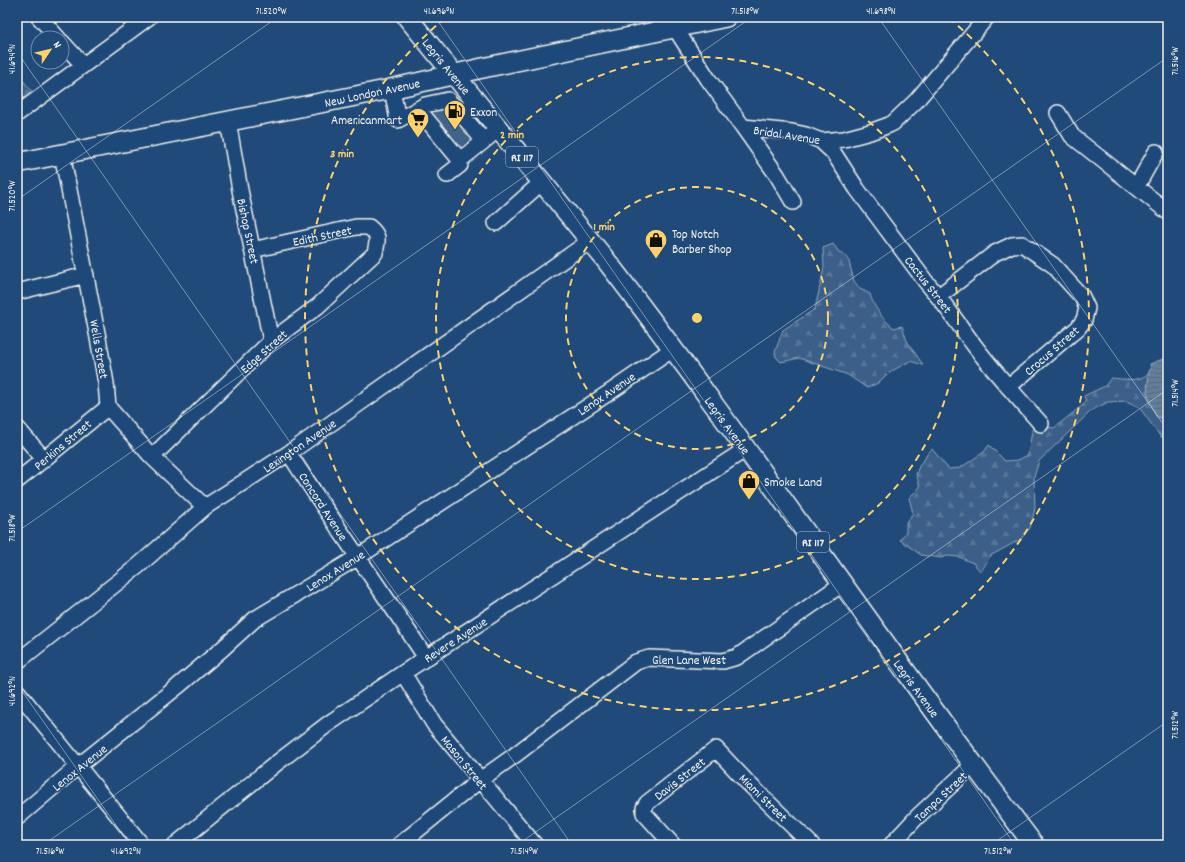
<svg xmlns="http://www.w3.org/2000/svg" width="1185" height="862" font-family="Dekko,sans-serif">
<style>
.forest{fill:url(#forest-firs);stroke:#97a8b8}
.cemetery{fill:url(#cemetery-stones);stroke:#97a8b8}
.water{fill:url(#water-rules);stroke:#9cacbb}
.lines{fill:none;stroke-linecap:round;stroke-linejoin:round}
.minor-tunnel{stroke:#3f638a;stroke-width:15;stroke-dasharray:15 8;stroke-linecap:butt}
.minor-casing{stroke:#f4f1e8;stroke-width:18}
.major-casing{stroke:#f4f1e8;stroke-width:22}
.minor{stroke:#1f4a7a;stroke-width:15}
.major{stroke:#1f4a7a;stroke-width:19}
.ticks{fill:none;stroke:#f4f1e8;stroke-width:1;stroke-opacity:0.45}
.ring{fill:none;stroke:#ffd166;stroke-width:2;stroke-dasharray:7 5}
.labels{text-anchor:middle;stroke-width:3;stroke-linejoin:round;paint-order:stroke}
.shield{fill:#1f4a7a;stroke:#b4bfc7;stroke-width:1}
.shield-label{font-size:12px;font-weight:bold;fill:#f4f1e8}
.street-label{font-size:13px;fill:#f4f1e8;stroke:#1f4a7a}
.poi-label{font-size:13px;fill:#f4f1e8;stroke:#1f4a7a;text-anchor:start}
.centre{fill:#ffd166;stroke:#1f4a7a;stroke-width:2}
.ring-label{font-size:12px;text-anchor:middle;font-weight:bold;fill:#ffd166;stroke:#1f4a7a;stroke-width:3;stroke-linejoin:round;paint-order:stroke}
.neatline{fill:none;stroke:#f4f1e8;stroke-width:1.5}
.ticks-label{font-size:10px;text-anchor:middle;fill:#f4f1e8}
</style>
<defs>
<pattern id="forest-firs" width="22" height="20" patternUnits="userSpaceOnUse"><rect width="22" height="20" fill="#3a5f88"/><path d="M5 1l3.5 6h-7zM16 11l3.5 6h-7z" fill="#577699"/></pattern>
<pattern id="cemetery-stones" width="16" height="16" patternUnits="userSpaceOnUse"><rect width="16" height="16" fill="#3a5f88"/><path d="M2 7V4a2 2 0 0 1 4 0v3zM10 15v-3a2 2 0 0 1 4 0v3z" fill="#577699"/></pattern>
<pattern id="water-rules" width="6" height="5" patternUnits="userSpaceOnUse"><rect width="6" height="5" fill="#627e9d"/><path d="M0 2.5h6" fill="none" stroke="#58687a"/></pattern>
</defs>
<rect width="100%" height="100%" fill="#1f4a7a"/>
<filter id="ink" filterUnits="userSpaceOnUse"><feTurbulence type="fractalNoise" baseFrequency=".025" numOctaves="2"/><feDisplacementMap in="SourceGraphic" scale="8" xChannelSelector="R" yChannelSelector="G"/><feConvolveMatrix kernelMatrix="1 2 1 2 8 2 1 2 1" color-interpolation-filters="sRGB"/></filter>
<g filter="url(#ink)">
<path class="forest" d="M 833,244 L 839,252 L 848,258 L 854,281 L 860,289 L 870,294 C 873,306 883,320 894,328 L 902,326 L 907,341 L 923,365 L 910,361 L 888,373 L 878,383 L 867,388 L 848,375 L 799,358 L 781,362 L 776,357 L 775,352 L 783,330 L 815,309 L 824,268 L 823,248 Z
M 1150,372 L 1147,393 L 1156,416 L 1168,421 L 1168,441 L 1160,436 L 1139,407 L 1126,401 L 1108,402 L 1092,410 L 1039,461 L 1034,477 L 1035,508 L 1030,528 L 1021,539 L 990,556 L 981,572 L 973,563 L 959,557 L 947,556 L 941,558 L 921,555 L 900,540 L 906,532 L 906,523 L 913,513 L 909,498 L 920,487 L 916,474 L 920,464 L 924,460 L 928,453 L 932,449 L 945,465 L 949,469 L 960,468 L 984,452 L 989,445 L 1005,461 L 1018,460 L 1028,455 L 1033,425 L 1054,428 L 1083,405 L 1086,401 L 1084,396 L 1105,386 L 1111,378 C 1125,379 1139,383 1150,372 Z"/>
<path class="cemetery" d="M 17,73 L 34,94 L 17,105 Z"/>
<path class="water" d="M 1163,359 L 1168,361 L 1168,421 L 1156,416 L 1147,393 L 1149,371 L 1151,369 L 1150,364 Z"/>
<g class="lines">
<path class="minor-tunnel" d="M 437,121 L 448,112
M 445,132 L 457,123
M 454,143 L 466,133"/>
<g class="minor-casing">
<path id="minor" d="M 39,17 L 58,38
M 666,17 L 675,28 L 708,79 L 743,127 L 792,132 L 806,135 L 821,141 L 844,139 L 870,132 L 889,125 L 893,123 L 916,101 L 987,17
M 62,42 L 83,65
M 392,89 L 398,120 L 425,105 L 448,100 L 461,114 L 476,102
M 418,109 L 460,160 L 484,141
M 1058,113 L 1072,136 L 1168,212
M 17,114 L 149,17
M 461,114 L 484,141 L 491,135
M 228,121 L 240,190 L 271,341
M 743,127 L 777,175 L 793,202
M 821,141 L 833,152 L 857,189 L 926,282 C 944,302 958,324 974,345 C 995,373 1018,398 1041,424
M 62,154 L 98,338 L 106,383 L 108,407 L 152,457 L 205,507
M 447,175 L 460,165 L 460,160
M 1137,186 L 1156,152
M 496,223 L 542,182
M 17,292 L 86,275
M 939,296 L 995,253 L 1012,245 L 1022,244 L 1053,265 L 1082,297 L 1087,308 L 1084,320 L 1078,328 L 1008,387
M 17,428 L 44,459
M 289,453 C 333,523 381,589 426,658
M 152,457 L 271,341 L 318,306 L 375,253 C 377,241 381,237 369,227 L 356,227 L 252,250
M 17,481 L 108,407
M 17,662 L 138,566 L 205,507 L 289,453 L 590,241
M 403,673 L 434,724 L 535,845
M 17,691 L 142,845
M 17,818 L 77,767 L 177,687 L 222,649 L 255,619 L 358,557 L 610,392 L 673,349
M 175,845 L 278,762 L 328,724 L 403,673 L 746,449
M 399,845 L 480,780 L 515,755 L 636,662 L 649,658 L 723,661 L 737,657 L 842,584
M 673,845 L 644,813 L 644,808 L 647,803 L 716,749 L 747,782 L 812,845
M 891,845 L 917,817 L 974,764"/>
</g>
<g class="major-casing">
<path id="major" d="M 407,17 L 605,259 C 753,451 887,653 1034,845
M 17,163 L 386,90 L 478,69 L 726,17"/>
</g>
<use href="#minor" class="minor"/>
<use href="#major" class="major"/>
</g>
</g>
<path class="ticks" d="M 435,17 L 1015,845M 878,17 L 1168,431M 17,52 L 572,845M 17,200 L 278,17M 17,532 L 752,17M 17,684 L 130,845M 43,845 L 1168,57M 517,845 L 1168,389M 991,845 L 1168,721"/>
<g class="ring">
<circle cx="697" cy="318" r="131"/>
<circle cx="697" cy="318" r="261"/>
<path d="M949 18A392 392 0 1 1 445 18"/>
</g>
<defs>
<g id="fuel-pin" transform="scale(1.15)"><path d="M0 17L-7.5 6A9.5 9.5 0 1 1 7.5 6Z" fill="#ffd166" stroke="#1f4a7a"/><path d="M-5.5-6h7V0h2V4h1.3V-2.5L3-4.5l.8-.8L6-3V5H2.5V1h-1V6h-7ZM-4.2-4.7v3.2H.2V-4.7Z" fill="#111"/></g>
<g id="supermarket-pin" transform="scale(1.15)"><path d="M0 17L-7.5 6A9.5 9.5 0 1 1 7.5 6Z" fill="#ffd166" stroke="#1f4a7a"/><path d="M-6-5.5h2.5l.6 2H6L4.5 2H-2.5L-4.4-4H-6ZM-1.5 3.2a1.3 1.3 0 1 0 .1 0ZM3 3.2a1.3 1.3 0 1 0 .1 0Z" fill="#111"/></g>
<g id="shop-pin" transform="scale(1.15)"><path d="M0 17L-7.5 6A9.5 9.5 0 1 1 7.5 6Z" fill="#ffd166" stroke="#1f4a7a"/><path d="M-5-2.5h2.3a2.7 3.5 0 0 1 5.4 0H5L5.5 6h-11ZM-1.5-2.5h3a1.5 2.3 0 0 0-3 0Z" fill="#111"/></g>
</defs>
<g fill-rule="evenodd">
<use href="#fuel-pin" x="455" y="111"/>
<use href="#supermarket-pin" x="418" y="119"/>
<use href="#shop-pin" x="656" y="240"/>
<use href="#shop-pin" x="749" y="481"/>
</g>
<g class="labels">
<g class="shield">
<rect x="506" y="147" width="32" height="20" rx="3"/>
<rect x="797" y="532" width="32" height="20" rx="3"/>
</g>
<g class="shield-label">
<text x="522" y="161">RI 117</text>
<text x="813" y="546">RI 117</text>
</g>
<g class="street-label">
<text transform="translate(447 66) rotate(51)" y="5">Legris Avenue</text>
<text transform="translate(372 92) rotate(-12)" y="5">New London Avenue</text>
<text transform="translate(787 134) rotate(9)" y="5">Bridal Avenue</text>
<text transform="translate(249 231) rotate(78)" y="5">Bishop Street</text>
<text transform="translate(322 235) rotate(-12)" y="5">Edith Street</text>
<text transform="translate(929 284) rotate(52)" y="5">Cactus Street</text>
<text transform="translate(100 349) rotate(80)" y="5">Wells Street</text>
<text transform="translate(1051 350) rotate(-41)" y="5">Crocus Street</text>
<text transform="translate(263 351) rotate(-42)" y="5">Edge Street</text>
<text transform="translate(606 393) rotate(-34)" y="5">Lenox Avenue</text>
<text transform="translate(728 425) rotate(54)" y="5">Legris Avenue</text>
<text transform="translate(62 444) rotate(-40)" y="5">Perkins Street</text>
<text transform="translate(299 445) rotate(-34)" y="5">Lexington Avenue</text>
<text transform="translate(324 506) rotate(57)" y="5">Concord Avenue</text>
<text transform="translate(335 570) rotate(-32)" y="5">Lenox Avenue</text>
<text transform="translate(455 639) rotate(-33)" y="5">Revere Avenue</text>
<text x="689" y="664">Glen Lane West</text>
<text transform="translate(917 688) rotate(54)" y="5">Legris Avenue</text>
<text transform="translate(465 762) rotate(51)" y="5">Mason Street</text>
<text transform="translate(79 767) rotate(-39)" y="5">Lenox Avenue</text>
<text transform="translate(679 778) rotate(-38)" y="5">Davis Street</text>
<text transform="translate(940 796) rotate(-43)" y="5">Tampa Street</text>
<text transform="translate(764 797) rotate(45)" y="5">Miami Street</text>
</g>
<g class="poi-label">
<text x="470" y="116">Exxon</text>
<text x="402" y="124" text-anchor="end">Americanmart</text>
<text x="672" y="238">Top Notch<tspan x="672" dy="15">Barber Shop</tspan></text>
<text x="764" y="486">Smoke Land</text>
</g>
</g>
<circle cx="697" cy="318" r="6" class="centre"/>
<g class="ring-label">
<text x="512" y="138">2 min</text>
<text x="342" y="157">3 min</text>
<text x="604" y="230">1 min</text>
</g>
<rect width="1185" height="862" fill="none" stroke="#1f4a7a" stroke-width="44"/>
<g transform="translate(50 50) rotate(55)"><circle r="19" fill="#1f4a7a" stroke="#748da6"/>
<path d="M0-3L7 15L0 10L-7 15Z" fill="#ffd166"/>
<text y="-6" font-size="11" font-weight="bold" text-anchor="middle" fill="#f4f1e8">N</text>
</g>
<rect x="22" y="22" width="1141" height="818" class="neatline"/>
<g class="ticks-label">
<text x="271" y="14">71.520°W</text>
<text x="439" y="14">41.696°N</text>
<text x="745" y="14">71.518°W</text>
<text x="881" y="14">41.698°N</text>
<text transform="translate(11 59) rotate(-90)" y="4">41.694°N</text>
<text transform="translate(1174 61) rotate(-90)" y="4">71.516°W</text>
<text transform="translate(11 196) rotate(-90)" y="4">71.520°W</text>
<text transform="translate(1174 393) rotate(-90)" y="4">71.514°W</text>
<text transform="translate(11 528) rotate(-90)" y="4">71.518°W</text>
<text transform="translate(11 691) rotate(-90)" y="4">41.692°N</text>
<text transform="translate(1174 725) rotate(-90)" y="4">71.512°W</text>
<text x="50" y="854">71.516°W</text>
<text x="126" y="854">41.692°N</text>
<text x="524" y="854">71.514°W</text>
<text x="998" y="854">71.512°W</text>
</g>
</svg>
